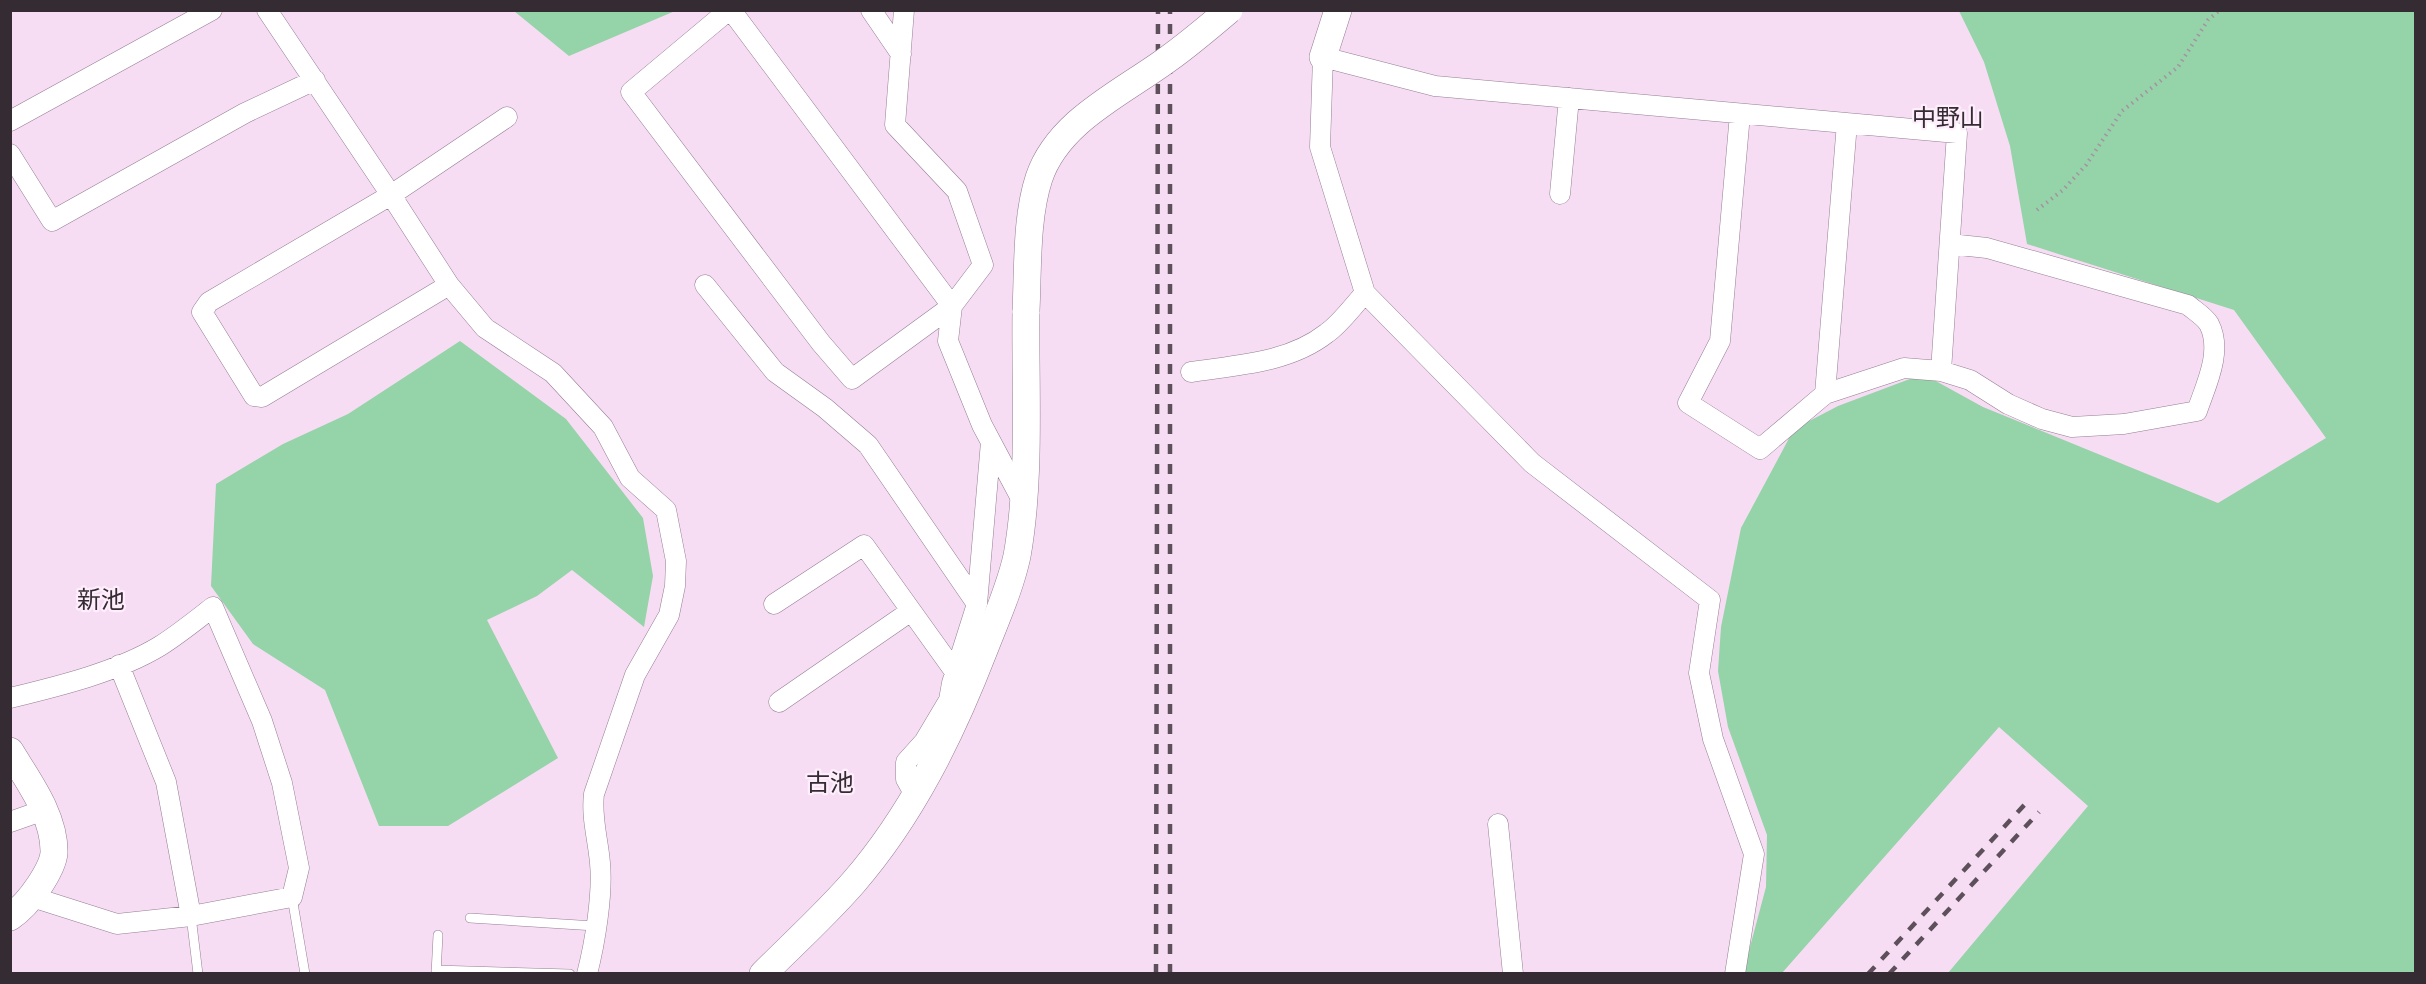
<svg xmlns="http://www.w3.org/2000/svg" width="2426" height="984" font-family="Arial,'Noto Sans JP',sans-serif">
<style>
.green{fill:#95d3a8}
.lines{fill:none;stroke-linecap:round;stroke-linejoin:round}
.lane-casing{stroke:#957e93;stroke-width:10}
.street-casing{stroke:#957e93;stroke-width:21}
.secondary-casing{stroke:#957e93;stroke-width:28}
.path{stroke:#a593a3;stroke-width:4;stroke-dasharray:1.5 4.5;stroke-linecap:butt}
.lane{stroke:#fff;stroke-width:9}
.street{stroke:#fff;stroke-width:20}
.secondary{stroke:#fff;stroke-width:27}
.rail{stroke:#5d505b;stroke-width:4.5;stroke-dasharray:10 10;stroke-linecap:butt}
.secondary-bridge-casing{stroke:#957e93;stroke-width:28;stroke-linecap:butt}
.secondary-bridge{stroke:#fff;stroke-width:27}
.labels{text-anchor:middle;stroke-width:4.5;stroke-linejoin:round;paint-order:stroke}
.quarter-label{font-size:24px;fill:#342b33;stroke:#feeefc}
</style>
<rect width="100%" height="100%" fill="#f7ddf4"/>
<path class="green" d="M 514,11 L 675,11 L 569,56 Z
M 1959,11 L 2415,11 L 2415,973 L 1948,973 L 2088,806 L 1999,727 L 1782,973 L 1743,973 L 1766,887 L 1767,835 L 1728,727 L 1718,671 L 1721,627 L 1741,528 L 1794,429 L 1838,406 L 1923,374 L 1983,407 L 2218,503 L 2326,438 L 2234,310 L 2027,244 L 2010,146 L 1984,62 Z
M 460,341 L 566,419 L 643,518 L 653,576 L 644,627 L 572,570 L 537,596 L 487,620 L 558,758 L 448,826 L 379,826 L 325,690 L 253,644 L 211,586 L 216,484 L 283,444 L 348,414 Z"/>
<g class="lines">
<g class="lane-casing">
<path id="lane" d="M 292,897 L 305,974
M 191,916 L 198,974
M 470,918 L 595,926
M 436,970 L 570,974
M 436,974 L 438,935"/>
</g>
<g class="street-casing">
<path id="street" d="M 267,10 L 391,195 L 449,285 L 485,328 L 553,373 L 603,427 L 630,478 L 666,510 L 676,561 L 675,586 L 669,615 L 635,675 L 594,794 C 591,817 598,839 600,863 C 603,894 595,943 587,974
M 729,10 L 631,92 L 821,343 L 852,379 L 952,306 L 983,265 L 957,191 L 895,125 L 904,10
M 731,10 L 952,306 L 948,341 L 982,425 L 1024,504
M 871,10 L 901,54
M 1740,114 L 1720,341 L 1688,403 L 1760,449 L 1825,394 L 1904,368 L 1941,371 L 1970,380 L 2008,404 L 2042,419 L 2072,427 L 2124,424 L 2197,411 C 2206,385 2223,351 2209,324 C 2205,317 2195,311 2188,305 L 1987,248 L 1950,244
M 10,121 L 212,10
M 10,154 L 52,221 L 245,113 L 315,80
M 1560,194 L 1569,98
M 449,285 L 262,397 L 254,396 L 202,312 L 209,302 L 391,195 L 507,117
M 705,285 L 775,372 L 825,408 L 868,445 L 977,604
M 1191,372 C 1237,365 1289,363 1327,333 C 1341,323 1353,306 1365,293
M 1825,394 L 1847,123
M 774,604 L 864,545 L 955,672
M 119,665 L 166,782 L 191,916
M 10,698 C 59,686 117,672 160,646 C 179,634 196,620 213,607 L 262,721 L 282,783 L 299,868 L 292,897 L 191,916 L 117,924 L 32,897
M 779,702 L 911,611
M 915,795 L 906,779 L 906,762 L 924,742 L 949,700 L 952,683 L 977,604 L 991,442
M 10,822 L 44,810
M 1498,824 L 1513,974
M 1735,974 L 1754,854 L 1713,739 L 1699,673 L 1710,600 L 1532,463 L 1365,293 L 1320,147 L 1323,57 L 1435,86 L 1957,133 L 1941,371"/>
</g>
<g class="secondary-casing">
<path id="secondary" d="M 1323,57 L 1338,10
M 10,751 C 28,781 55,816 54,853 C 53,864 45,877 39,886 C 31,898 22,909 10,917
M 763,974 C 793,944 825,915 853,883 C 912,815 952,733 984,650 C 996,619 1010,588 1017,556 C 1031,478 1025,390 1026,311"/>
</g>
<path class="path" d="M 2037,210 L 2063,190 L 2086,165 L 2122,111 L 2178,67 L 2208,20 L 2220,10"/>
<use href="#lane" class="lane"/>
<use href="#street" class="street"/>
<use href="#secondary" class="secondary"/>
<path class="rail" d="M 1156,974 L 1158,10
M 1170,974 L 1170,10
M 1868,974 L 2028,801
M 1889,974 L 2039,812"/>
<g class="secondary-bridge-casing">
<path id="secondary-bridge" d="M 1026,311 C 1028,269 1026,217 1039,178 C 1058,121 1122,93 1168,59 C 1189,44 1209,27 1229,10"/>
</g>
<use href="#secondary-bridge" class="secondary-bridge"/>
</g>
<g class="labels">
<g class="quarter-label">
<text x="1948" y="126">中野山</text>
<text x="101" y="608">新池</text>
<text x="830" y="791">古池</text>
</g>
</g>
<rect width="2426" height="984" fill="none" stroke="#342b33" stroke-width="24"/>
</svg>
